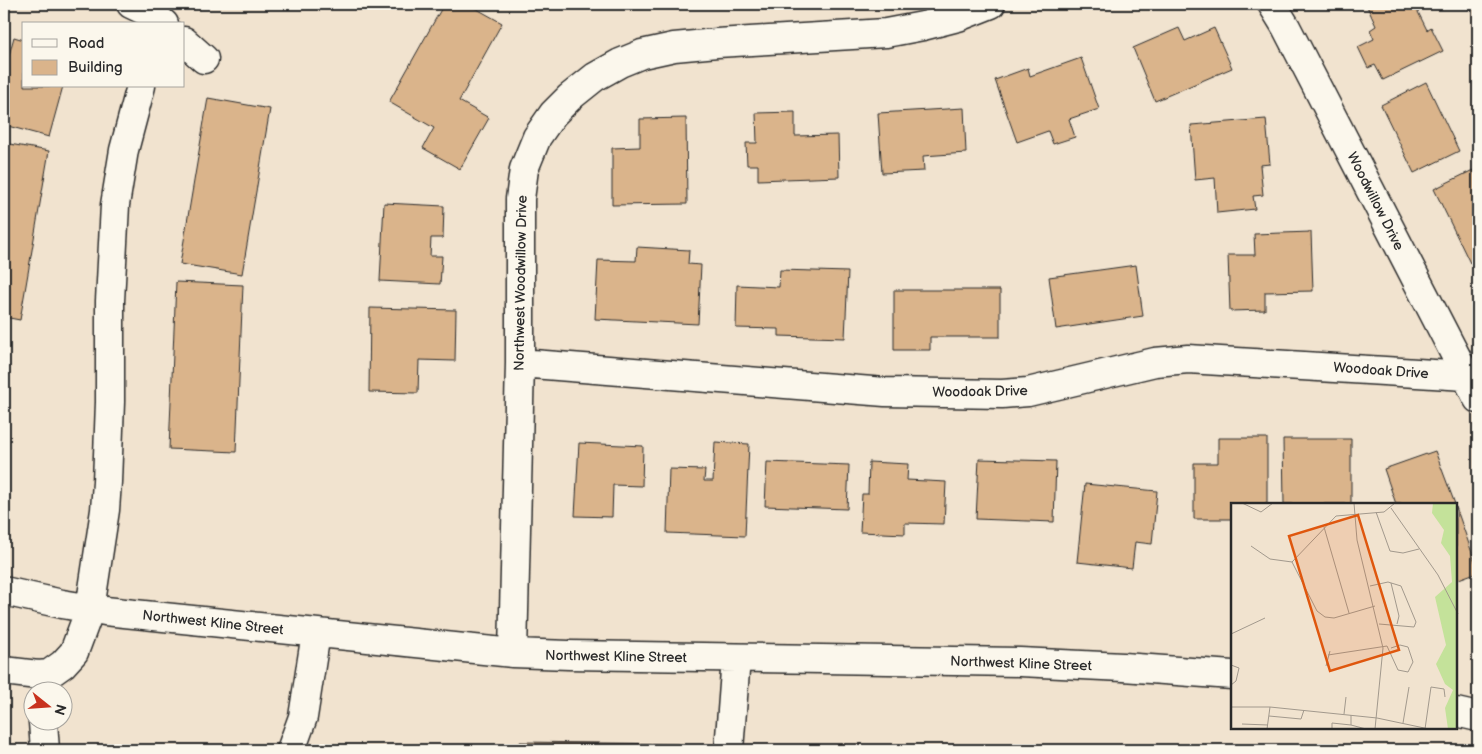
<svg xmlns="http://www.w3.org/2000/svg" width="1482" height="754" font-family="'Balsamiq Sans',sans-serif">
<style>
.building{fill:#dab48b;stroke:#2b2b2b}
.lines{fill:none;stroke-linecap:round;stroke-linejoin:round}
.minor-casing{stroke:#2b2b2b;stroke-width:31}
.minor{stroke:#fbf7ec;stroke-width:28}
.labels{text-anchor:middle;stroke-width:4.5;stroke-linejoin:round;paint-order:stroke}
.street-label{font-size:14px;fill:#2b2b2b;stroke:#fbf7ec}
.inset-road{fill:none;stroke:#a2998d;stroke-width:1}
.view{fill:#df570e;fill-opacity:0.15;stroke:#df570e;stroke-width:2.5}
.inset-edge{fill:none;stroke:#2b2b2b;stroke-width:2.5}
</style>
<rect width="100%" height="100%" fill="#f1e3cf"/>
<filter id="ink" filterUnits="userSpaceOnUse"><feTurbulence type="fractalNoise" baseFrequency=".02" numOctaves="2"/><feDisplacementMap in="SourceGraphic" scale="10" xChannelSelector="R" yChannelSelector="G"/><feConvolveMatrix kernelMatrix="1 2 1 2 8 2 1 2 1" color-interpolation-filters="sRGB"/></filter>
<g filter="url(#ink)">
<path class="building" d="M 444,4 L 468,4 L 502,23 L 459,101 L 489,118 L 460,169 L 423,148 L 434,128 L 389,102 Z
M 1366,4 L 1414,4 L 1427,30 L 1431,27 L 1443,51 L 1383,80 L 1375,65 L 1368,68 L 1358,47 L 1374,39 L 1370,30 L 1376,26 Z
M 1179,28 L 1185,41 L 1214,28 L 1232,68 L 1155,101 L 1133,48 Z
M 14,37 L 24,40 L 24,86 L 63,86 L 49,137 L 4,125 L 4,73 Z
M 1081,58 L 1099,109 L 1069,119 L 1075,137 L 1053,144 L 1048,131 L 1017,142 L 995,80 L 1028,68 L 1030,76 Z
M 1426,82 L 1459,151 L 1414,173 L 1381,105 Z
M 208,98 L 270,109 L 242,274 L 180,264 Z
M 964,108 L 966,153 L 923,156 L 924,171 L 882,173 L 878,113 Z
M 795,112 L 795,136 L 838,135 L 839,177 L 758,180 L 758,165 L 747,165 L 746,143 L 757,143 L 756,113 Z
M 686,118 L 687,204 L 612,205 L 612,148 L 640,147 L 640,119 Z
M 1266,119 L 1270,164 L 1260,165 L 1263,195 L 1253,196 L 1255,209 L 1217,213 L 1215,178 L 1195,180 L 1191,125 Z
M 4,143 L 49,151 L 20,320 L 4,317 Z
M 1473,170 L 1478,181 L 1478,259 L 1470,263 L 1434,189 Z
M 384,203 L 444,206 L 443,238 L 431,238 L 430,256 L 442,256 L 440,284 L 380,281 Z
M 1311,232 L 1313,291 L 1265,292 L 1265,310 L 1230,311 L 1228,255 L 1255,255 L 1254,234 Z
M 637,247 L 689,250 L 688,264 L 701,265 L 698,324 L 595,319 L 598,260 L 636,261 Z
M 1136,265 L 1143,316 L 1056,329 L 1049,277 Z
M 780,270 L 848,272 L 845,338 L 779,336 L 779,329 L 736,328 L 737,285 L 779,287 Z
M 176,282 L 243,285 L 236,452 L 169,449 Z
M 894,290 L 1000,290 L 1000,337 L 930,337 L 930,350 L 894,350 Z
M 370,308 L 456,310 L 455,361 L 419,360 L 418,393 L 369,392 Z
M 1218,438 L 1267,438 L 1267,504 L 1232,504 L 1232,519 L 1194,519 L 1194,463 L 1218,463 Z
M 1283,439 L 1351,439 L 1351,504 L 1284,504 Z
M 715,442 L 749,444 L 745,536 L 667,533 L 669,469 L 705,470 L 704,481 L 713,481 Z
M 579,443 L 643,446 L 642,486 L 613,485 L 612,517 L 575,516 Z
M 1435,451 L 1455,504 L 1396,504 L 1384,469 Z
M 979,459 L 1056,461 L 1054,522 L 976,519 Z
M 767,462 L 849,465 L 847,509 L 765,506 Z
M 869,462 L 908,464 L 907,480 L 946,482 L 944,524 L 905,523 L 905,534 L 860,532 L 862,494 L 868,494 Z
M 1085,484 L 1157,491 L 1152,544 L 1135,542 L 1132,568 L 1077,562 Z
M 1456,507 L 1478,570 L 1478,572 L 1456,580 Z
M 520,742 L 678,744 L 678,750 L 520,750 Z"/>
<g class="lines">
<g class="minor-casing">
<path id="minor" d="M 131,4 L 152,14 L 164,24
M 1272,4 L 1286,27 L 1478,399
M 184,41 L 204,59
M 520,363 L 885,392 L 1002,394 L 1028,392 L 1155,362 L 1188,359 L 1466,376
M 4,591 L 62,604 L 105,611 L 513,653 L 569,655 L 1020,662 L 1123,667 L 1232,675
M 513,653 L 520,363 L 520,199 L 524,169 L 537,137 L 553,114 L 570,97 L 595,77 L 620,63 L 642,54 L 674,47 L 717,43 L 886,33 L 923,26 L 958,17 L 991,4
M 4,671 L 38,675 L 49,674 L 63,664 L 74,652 L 90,609 L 105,510 L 107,482 L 110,402 L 110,301 L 115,205 L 124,150 L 141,86
M 1456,712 L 1478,717
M 43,722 L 45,750
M 291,750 L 303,717 L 316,633
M 729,750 L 736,658"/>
</g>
<use href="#minor" class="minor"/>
</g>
</g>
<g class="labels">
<g class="street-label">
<text transform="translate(1376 201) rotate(63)" y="5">Woodwillow Drive</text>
<text transform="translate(520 283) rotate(-89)" y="5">Northwest Woodwillow Drive</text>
<text transform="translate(1381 370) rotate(4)" y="5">Woodoak Drive</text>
<text transform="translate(980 391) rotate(-1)" y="5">Woodoak Drive</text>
<text transform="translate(213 622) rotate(6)" y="5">Northwest Kline Street</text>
<text transform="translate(616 656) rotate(1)" y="5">Northwest Kline Street</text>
<text transform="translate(1021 663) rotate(2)" y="5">Northwest Kline Street</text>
</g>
</g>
<g transform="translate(1231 503)">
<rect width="226" height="226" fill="#f1e3cf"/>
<path d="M 202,0 L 226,0 L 226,226 L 217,226 L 214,205 L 222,187 L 214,181 L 205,161 L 215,142 L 204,94 L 221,79 L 219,53 L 210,40 L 213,27 L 201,10 Z" fill="#c4e29a"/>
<path class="inset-road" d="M 11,0 L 30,9 L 42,0M 123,0 L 126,37 L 152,145 L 144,226M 160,5 L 207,72 L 227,111M 145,9 L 159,48 L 172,50 L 188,46M 93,24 L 118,110M 20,43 L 39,56 L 61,59M 61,59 L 105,13 L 153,9 L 164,0M 61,59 L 86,108 L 94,114 L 103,115 L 144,103M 160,80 L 168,113 L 166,121M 139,83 L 157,79 L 170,83 L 185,119 L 183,124 L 148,121M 0,131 L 34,115M 97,152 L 156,143 L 167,167 L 177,169 L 182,159 L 177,144 L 169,142 L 160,145M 0,162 L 8,165 L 5,178 L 0,182M 95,163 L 99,148M 0,204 L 39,204 L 146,215 L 198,226M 113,211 L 115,194M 120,212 L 120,222 L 135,226M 38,213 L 70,216 L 73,207M 172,220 L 178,184M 11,221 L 37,222M 36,226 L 39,204M 101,226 L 101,220 L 120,222M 194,226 L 200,184 L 213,186 L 214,194"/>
<path class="view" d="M 127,12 L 168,147 L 99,168 L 58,33 Z"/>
<rect width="226" height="226" class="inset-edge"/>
</g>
<rect width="1482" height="754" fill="none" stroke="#fbf7ec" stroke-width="20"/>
<rect x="10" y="10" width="1462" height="734" fill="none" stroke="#2b2b2b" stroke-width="2" filter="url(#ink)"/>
<rect x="22" y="22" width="162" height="65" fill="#fbf7ec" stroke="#a8a59f"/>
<rect x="32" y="39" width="25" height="8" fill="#fbf7ec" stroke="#a8a59f"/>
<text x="68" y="48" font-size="15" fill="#2b2b2b">Road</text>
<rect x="32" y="60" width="25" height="15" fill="#dab48b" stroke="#a8a59f"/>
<text x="68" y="72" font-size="15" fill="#2b2b2b">Building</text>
<g transform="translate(48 706) rotate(107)"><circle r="24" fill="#fbf7ec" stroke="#a8a59f"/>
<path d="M0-4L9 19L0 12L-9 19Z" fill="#c8321e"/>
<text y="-8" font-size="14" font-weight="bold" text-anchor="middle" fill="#2b2b2b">N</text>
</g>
</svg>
